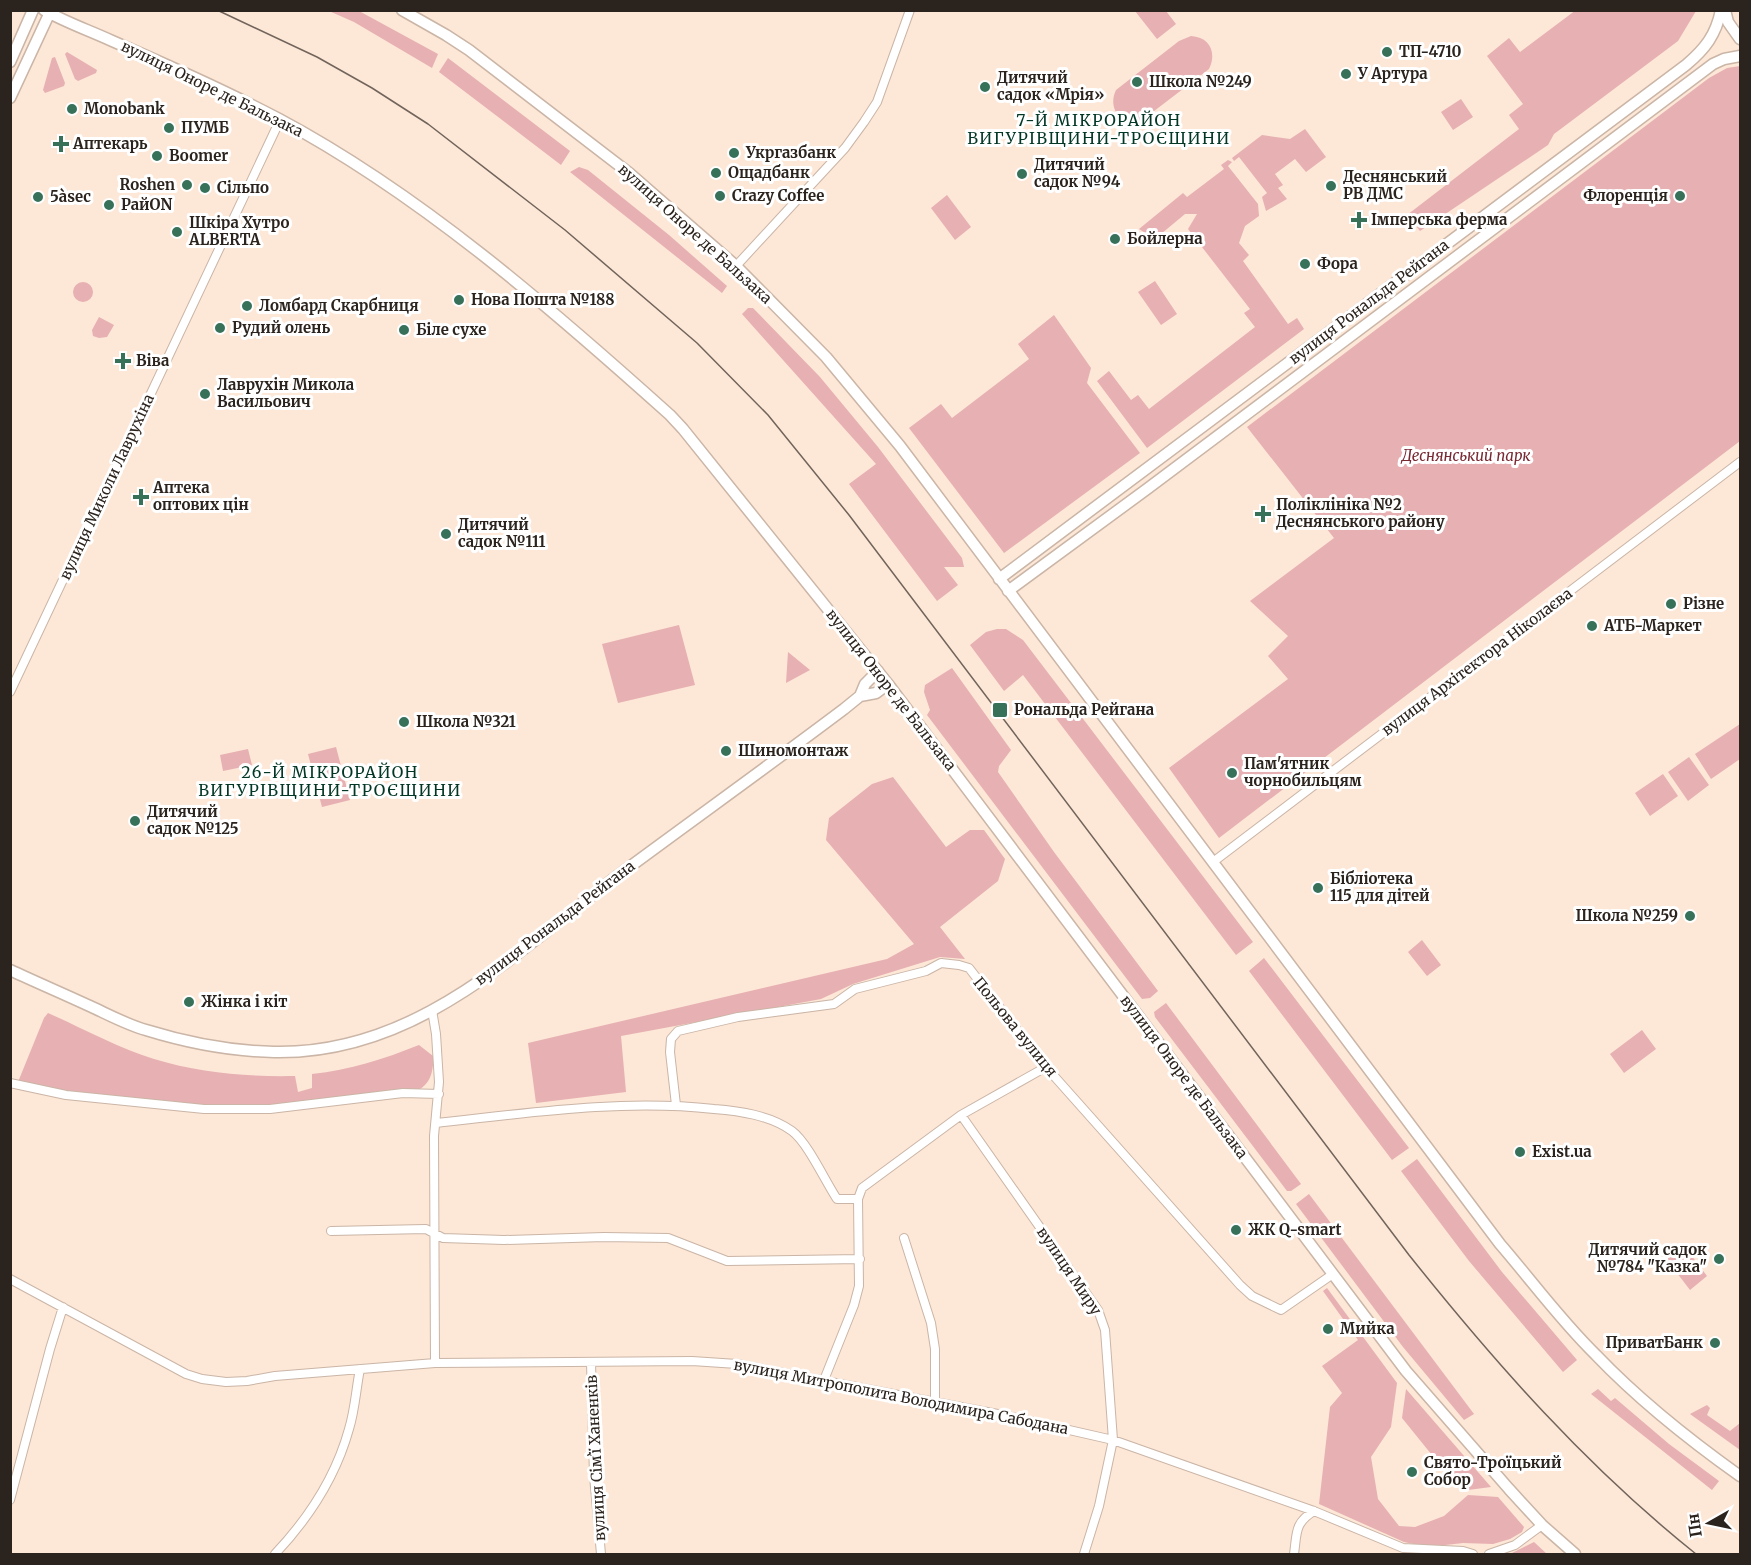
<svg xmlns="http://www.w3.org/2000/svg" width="1751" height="1565" font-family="Merriweather,serif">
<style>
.green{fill:#e7b0b3}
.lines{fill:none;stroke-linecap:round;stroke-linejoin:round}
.street-casing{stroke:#cab5a6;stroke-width:10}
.secondary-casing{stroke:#cab5a6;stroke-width:13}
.street{stroke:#fff;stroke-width:8}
.secondary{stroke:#fff;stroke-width:10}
.tram{stroke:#71645b;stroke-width:1.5}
.poi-dot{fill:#37715a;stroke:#fff;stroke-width:2}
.labels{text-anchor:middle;stroke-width:6;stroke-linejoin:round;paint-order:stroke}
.poi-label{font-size:15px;font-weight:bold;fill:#2b231d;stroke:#fff;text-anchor:start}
.street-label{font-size:15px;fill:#2b231d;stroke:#fff}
.park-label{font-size:15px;font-style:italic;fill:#782933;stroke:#fff}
.neighbourhood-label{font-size:16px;letter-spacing:1.5px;fill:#023625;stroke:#fff}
</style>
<rect width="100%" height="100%" fill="#fde7d7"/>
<path class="green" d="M 1576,10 L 1696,11 L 1678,41 L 1554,134 L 1548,145 L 1420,231 L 1407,215 L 1519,129 L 1509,115 L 1523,104 L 1487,56 L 1509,38 L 1520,52 Z
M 329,11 L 359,11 L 438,54 L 432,68 L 354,22 Z
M 1135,11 L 1166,11 L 1176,24 L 1157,39 Z
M 1191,36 C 1210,37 1217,53 1209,69 L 1145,118 C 1125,129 1106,111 1116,90 L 1179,41 Z
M 67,52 L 97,70 L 96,73 L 78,81 L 75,79 L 65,54 Z
M 55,57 L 65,83 L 64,86 L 45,93 L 43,90 L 52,58 Z
M 448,58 L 570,151 L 561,165 L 439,72 Z
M 1740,66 L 1740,441 L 1219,838 L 1169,768 L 1288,679 L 1268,656 L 1288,636 L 1250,601 L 1334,538 L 1247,427 L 1709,78 L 1727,68 Z
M 1461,99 L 1473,117 L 1453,130 L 1441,112 Z
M 1305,129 L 1326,157 L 1306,172 L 1295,159 L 1275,174 L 1283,185 L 1278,188 L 1287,199 L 1266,211 L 1262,197 L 1267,193 L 1239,157 L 1234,161 L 1232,158 L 1262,135 L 1290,139 Z
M 1228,160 L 1232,162 L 1228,166 L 1258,204 L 1259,216 L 1245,226 L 1239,243 L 1249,255 L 1243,261 L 1288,324 L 1297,318 L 1304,329 L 1147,448 L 1097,381 L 1109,371 L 1131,400 L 1138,395 L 1149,409 L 1255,327 L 1244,313 L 1250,309 L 1188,229 L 1197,214 L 1185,214 L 1155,239 L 1139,229 L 1183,193 L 1187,197 L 1224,169 L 1221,165 Z
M 579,167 L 588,170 L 669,235 L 727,286 L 722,293 L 570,172 Z
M 947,195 L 971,227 L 955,240 L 931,208 Z
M 1155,281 L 1177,314 L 1161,325 L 1138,292 Z
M73 292a10 10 0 1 1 20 0a10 10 0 1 1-20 0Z
M 748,308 L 753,308 L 820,377 L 878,447 L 962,558 L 964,567 L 944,567 L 958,585 L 937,601 L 849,484 L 876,464 L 742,314 Z
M 1054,315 L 1091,368 L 1087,383 L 1140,453 L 1004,553 L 909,428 L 941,404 L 952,418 L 1029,359 L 1018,344 Z
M 99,317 L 114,325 L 107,337 L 99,338 L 93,336 L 92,330 Z
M 679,625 L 695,685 L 618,703 L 602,644 Z
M 997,629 L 1006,629 L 1023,640 L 1253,942 L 1236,955 L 1023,675 L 1004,691 L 970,645 L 986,632 Z
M 788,652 L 810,670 L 786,683 Z
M 952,668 L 1011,750 L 999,766 L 998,772 L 1054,852 L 1158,991 L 1150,998 L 1142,999 L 927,715 L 930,710 L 924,692 L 925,685 Z
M 1740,724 L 1740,759 L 1711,779 L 1695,754 Z
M 336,747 L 350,800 L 322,807 L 308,754 Z
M 248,749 L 252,765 L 223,771 L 220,755 Z
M 1689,757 L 1709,785 L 1688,801 L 1668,772 Z
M 1663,774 L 1678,796 L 1650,816 L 1635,793 Z
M 893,777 L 946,847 L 970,830 L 984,830 L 1005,859 L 998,881 L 940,927 L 965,959 L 940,957 L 853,984 L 821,999 L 621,1036 L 626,1092 L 536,1103 L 528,1043 L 887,959 L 914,944 L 826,840 L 829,818 L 872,784 Z
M 1422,940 L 1441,965 L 1427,976 L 1408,952 Z
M 1264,958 L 1409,1148 L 1392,1160 L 1249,971 Z
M 1166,1003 L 1301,1184 L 1291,1191 L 1287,1191 L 1155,1017 L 1154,1012 Z
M 48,1013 C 82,1028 118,1048 154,1059 C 200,1073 247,1077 295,1076 L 298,1092 L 312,1088 L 312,1074 C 350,1070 384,1059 419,1045 L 433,1056 C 434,1069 431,1084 418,1090 L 269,1107 L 204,1107 L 66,1093 L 18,1082 L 44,1018 Z
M 1642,1030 L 1656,1049 L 1624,1073 L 1610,1054 Z
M 1417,1159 L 1502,1272 L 1577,1360 L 1563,1372 L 1469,1261 L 1401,1171 Z
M 1309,1194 L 1474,1414 L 1464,1420 L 1403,1347 L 1296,1204 Z
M 1682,1243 L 1707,1276 L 1690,1290 L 1664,1256 Z
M 1327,1288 L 1397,1383 L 1391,1427 L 1371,1457 L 1378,1499 L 1399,1526 L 1415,1527 L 1444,1516 L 1468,1495 L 1498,1497 L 1524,1527 L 1522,1532 L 1510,1539 L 1493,1544 L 1463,1543 L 1428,1547 L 1404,1542 L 1319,1504 L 1330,1407 L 1342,1393 L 1322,1366 L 1358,1340 L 1323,1291 Z
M 1406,1389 L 1491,1487 L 1468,1490 L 1453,1481 L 1402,1418 Z
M 1598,1389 L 1611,1401 L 1615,1398 L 1669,1444 L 1719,1481 L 1712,1490 L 1591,1394 Z
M 1707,1405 L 1710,1408 L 1707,1415 L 1730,1431 L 1740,1423 L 1740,1450 L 1690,1414 Z
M 1534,1542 L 1547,1554 L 1510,1554 Z"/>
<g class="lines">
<g class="street-casing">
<path id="street" d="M 736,266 L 845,148 L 864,122 L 877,102 L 910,10
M 10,692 L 280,120
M 1213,862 L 1740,462
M 432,1010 L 436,1034 L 439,1082 L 434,1136 L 435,1363
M 10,1083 L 66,1095 L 204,1109 L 270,1109 L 403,1093 L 439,1094
M 676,1105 L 670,1052 L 671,1039 L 678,1031 L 738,1017 L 834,1004 L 855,989 L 926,971 L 941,963 L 959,965 L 969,968 L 1046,1067 L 1240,1285 L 1252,1296 L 1281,1310 L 1333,1274
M 961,1115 L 1098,1310 L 1105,1330 L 1113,1440 L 1099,1506 L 1084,1554
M 436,1123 C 529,1113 620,1099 714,1109 C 739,1111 770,1115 792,1131 C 808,1143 825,1181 837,1199 L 858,1199
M 331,1231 L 426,1229 L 443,1238 L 504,1240 L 604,1237 L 668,1238 L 727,1261 L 860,1259
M 904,1238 L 931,1323 L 935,1349 L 935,1402
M 10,1279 L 186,1374 L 202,1379 L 226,1382 L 247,1381 L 275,1376 L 435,1363 L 692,1361 L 737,1364 L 1008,1416 L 1113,1440 L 1314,1511 L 1403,1548 L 1463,1551 L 1473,1554
M 591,1362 L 594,1476 L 601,1554
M 824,1380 L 854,1305 L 859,1286 L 858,1199 L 862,1188 L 961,1115 L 1046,1067
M 10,1500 L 50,1349 L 63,1307
M 275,1554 C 308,1519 336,1476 349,1429 C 355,1410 356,1389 360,1369
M 1294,1554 C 1297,1534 1294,1523 1314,1511
M 1489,1554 L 1515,1545 L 1542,1525"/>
</g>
<g class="secondary-casing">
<path id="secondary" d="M 44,10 C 65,22 88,30 110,40 C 167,65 224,90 279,119 C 420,194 552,309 670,415 L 683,429 L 888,684 L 1406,1371 L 1509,1489 L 1542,1525 L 1575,1554
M 402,10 L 446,35 L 469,50 L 629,173 L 736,266 L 826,357 L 900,446 L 1500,1244 C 1532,1281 1561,1321 1596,1355 C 1640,1401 1688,1439 1740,1476
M 1725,10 L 1728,22 L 1740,39
M 10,62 L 33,10
M 10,98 L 51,10
M 999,579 L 1686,65 C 1705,49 1716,35 1721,10
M 1008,591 L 1147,489 L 1713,64 L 1724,59 L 1740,56
M 860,696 L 876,693 L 888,684
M 10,970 C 38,983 66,995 94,1008 C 111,1016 128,1025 146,1030 C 188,1043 230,1051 274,1052 C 417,1055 516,951 624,871 C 697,817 771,764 844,709 L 860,696 L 865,684 L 878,671"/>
</g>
<use href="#street" class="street"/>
<use href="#secondary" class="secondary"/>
<path class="tram" d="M 217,10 L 317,57 L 372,88 L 428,124 L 565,230 L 697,343 L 768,415 L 849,515 L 1409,1255 C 1496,1364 1587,1467 1696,1554"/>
</g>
<g class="poi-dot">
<circle cx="1387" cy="52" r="6"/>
<circle cx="1346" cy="74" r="6"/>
<circle cx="1137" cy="82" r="6"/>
<circle cx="985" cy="87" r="6"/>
<circle cx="72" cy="109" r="6"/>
<circle cx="169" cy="128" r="6"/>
<path d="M58 135h6v6h6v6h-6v6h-6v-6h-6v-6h6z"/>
<circle cx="734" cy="153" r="6"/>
<circle cx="157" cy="156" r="6"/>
<circle cx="716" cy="173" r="6"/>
<circle cx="1022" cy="174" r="6"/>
<circle cx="187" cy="185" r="6"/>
<circle cx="1331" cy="186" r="6"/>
<circle cx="205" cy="188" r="6"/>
<circle cx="720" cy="196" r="6"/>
<circle cx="1680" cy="196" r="6"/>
<circle cx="38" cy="197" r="6"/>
<circle cx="109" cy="205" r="6"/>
<path d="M1356 211h6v6h6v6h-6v6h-6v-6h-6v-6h6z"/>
<circle cx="177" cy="232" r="6"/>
<circle cx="1115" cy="239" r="6"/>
<circle cx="1305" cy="264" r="6"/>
<circle cx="459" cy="300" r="6"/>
<circle cx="247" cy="306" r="6"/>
<circle cx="220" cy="328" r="6"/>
<circle cx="404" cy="330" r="6"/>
<path d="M120 352h6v6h6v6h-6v6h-6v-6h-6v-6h6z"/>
<circle cx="205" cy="394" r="6"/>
<path d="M138 488h6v6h6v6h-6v6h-6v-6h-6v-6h6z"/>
<path d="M1260 505h6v6h6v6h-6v6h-6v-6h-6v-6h6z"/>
<circle cx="446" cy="534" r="6"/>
<circle cx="1671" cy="604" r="6"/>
<circle cx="1592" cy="626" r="6"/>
<rect x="992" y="702" width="16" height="16" rx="3"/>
<circle cx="404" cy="722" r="6"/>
<circle cx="726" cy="751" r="6"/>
<circle cx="1232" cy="773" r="6"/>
<circle cx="135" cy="821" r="6"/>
<circle cx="1318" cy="888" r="6"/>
<circle cx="1690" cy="916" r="6"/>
<circle cx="189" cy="1002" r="6"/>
<circle cx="1520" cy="1152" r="6"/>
<circle cx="1236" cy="1230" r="6"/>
<circle cx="1719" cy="1259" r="6"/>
<circle cx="1328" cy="1329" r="6"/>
<circle cx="1715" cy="1343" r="6"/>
<circle cx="1412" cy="1472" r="6"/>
</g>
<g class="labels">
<g class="poi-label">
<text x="1399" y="57">ТП-4710</text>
<text x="1358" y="79">У Артура</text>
<text x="997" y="83">Дитячий<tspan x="997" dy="17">садок «Мрія»</tspan></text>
<text x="1149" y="87">Школа №249</text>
<text x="84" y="114">Monobank</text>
<text x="181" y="133">ПУМБ</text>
<text x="73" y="149">Аптекарь</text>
<text x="746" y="158">Укргазбанк</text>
<text x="169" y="161">Boomer</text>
<text x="1034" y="170">Дитячий<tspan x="1034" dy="17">садок №94</tspan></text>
<text x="728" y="178">Ощадбанк</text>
<text x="1343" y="182">Деснянський<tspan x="1343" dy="17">РВ ДМС</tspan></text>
<text x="175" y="190" text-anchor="end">Roshen</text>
<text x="217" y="193">Сільпо</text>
<text x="732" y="201">Crazy Coffee</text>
<text x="1668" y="201" text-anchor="end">Флоренція</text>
<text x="50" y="202">5àsec</text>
<text x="121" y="210">РайON</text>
<text x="1371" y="225">Імперська ферма</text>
<text x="189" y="228">Шкіра Хутро<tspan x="189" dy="17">ALBERTA</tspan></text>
<text x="1127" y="244">Бойлерна</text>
<text x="1317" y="269">Фора</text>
<text x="471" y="305">Нова Пошта №188</text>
<text x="259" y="311">Ломбард Скарбниця</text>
<text x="232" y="333">Рудий олень</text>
<text x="416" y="335">Біле сухе</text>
<text x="136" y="366">Віва</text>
<text x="217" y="390">Лаврухін Микола<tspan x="217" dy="17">Васильович</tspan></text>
<text x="153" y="493">Аптека<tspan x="153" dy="17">оптових цін</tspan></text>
<text x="1276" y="510">Поліклініка №2<tspan x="1276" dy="17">Деснянського району</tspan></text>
<text x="458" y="530">Дитячий<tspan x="458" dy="17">садок №111</tspan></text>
<text x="1683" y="609">Різне</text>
<text x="1604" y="631">АТБ-Маркет</text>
<text x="1014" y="715">Рональда Рейгана</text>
<text x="416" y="727">Школа №321</text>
<text x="738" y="756">Шиномонтаж</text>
<text x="1244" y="769">Пам'ятник<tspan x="1244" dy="17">чорнобильцям</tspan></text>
<text x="147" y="817">Дитячий<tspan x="147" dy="17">садок №125</tspan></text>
<text x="1330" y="884">Бібліотека<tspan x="1330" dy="17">115 для дітей</tspan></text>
<text x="1678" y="921" text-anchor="end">Школа №259</text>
<text x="201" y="1007">Жінка і кіт</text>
<text x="1532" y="1157">Exist.ua</text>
<text x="1248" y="1235">ЖК Q-smart</text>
<text x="1707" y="1255" text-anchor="end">Дитячий садок<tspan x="1707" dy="17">№784 "Казка"</tspan></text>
<text x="1340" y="1334">Мийка</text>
<text x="1703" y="1348" text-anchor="end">ПриватБанк</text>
<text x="1424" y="1468">Свято-Троїцький<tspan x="1424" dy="17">Собор</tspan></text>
</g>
<g class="street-label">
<text transform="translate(212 89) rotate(26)" y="5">вулиця Оноре де Бальзака</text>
<text transform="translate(695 234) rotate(42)" y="5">вулиця Оноре де Бальзака</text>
<text transform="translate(1369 302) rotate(-37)" y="5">вулиця Рональда Рейгана</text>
<text transform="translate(107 487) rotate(-65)" y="5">вулиця Миколи Лаврухіна</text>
<text transform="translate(1477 662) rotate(-37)" y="5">вулиця Архітектора Ніколаєва</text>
<text transform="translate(891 690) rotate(52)" y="5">вулиця Оноре де Бальзака</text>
<text transform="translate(555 923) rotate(-37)" y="5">вулиця Рональда Рейгана</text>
<text transform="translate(1015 1027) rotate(51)" y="5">Польова вулиця</text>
<text transform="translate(1184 1077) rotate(53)" y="5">вулиця Оноре де Бальзака</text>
<text transform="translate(1069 1271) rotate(56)" y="5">вулиця Миру</text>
<text transform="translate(901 1397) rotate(11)" y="5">вулиця Митрополита Володимира Сабодана</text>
<text transform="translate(596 1458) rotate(-93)" y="5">вулиця Сімʼї Ханенків</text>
</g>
<g class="park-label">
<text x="1466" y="461">Деснянський парк</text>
</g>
<g class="neighbourhood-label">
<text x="1099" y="126">7-Й МІКРОРАЙОН<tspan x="1099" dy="18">ВИГУРІВЩИНИ-ТРОЄЩИНИ</tspan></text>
<text x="330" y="778">26-Й МІКРОРАЙОН<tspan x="330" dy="18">ВИГУРІВЩИНИ-ТРОЄЩИНИ</tspan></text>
</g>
</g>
<rect width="1751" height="1565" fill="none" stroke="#2b231d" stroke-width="24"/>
<g transform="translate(1709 1523) rotate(261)" stroke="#ffffff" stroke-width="4.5" paint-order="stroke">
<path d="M0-4.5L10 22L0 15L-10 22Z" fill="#2b231d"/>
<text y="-9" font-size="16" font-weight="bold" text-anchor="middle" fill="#2b231d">Пн</text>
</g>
</svg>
